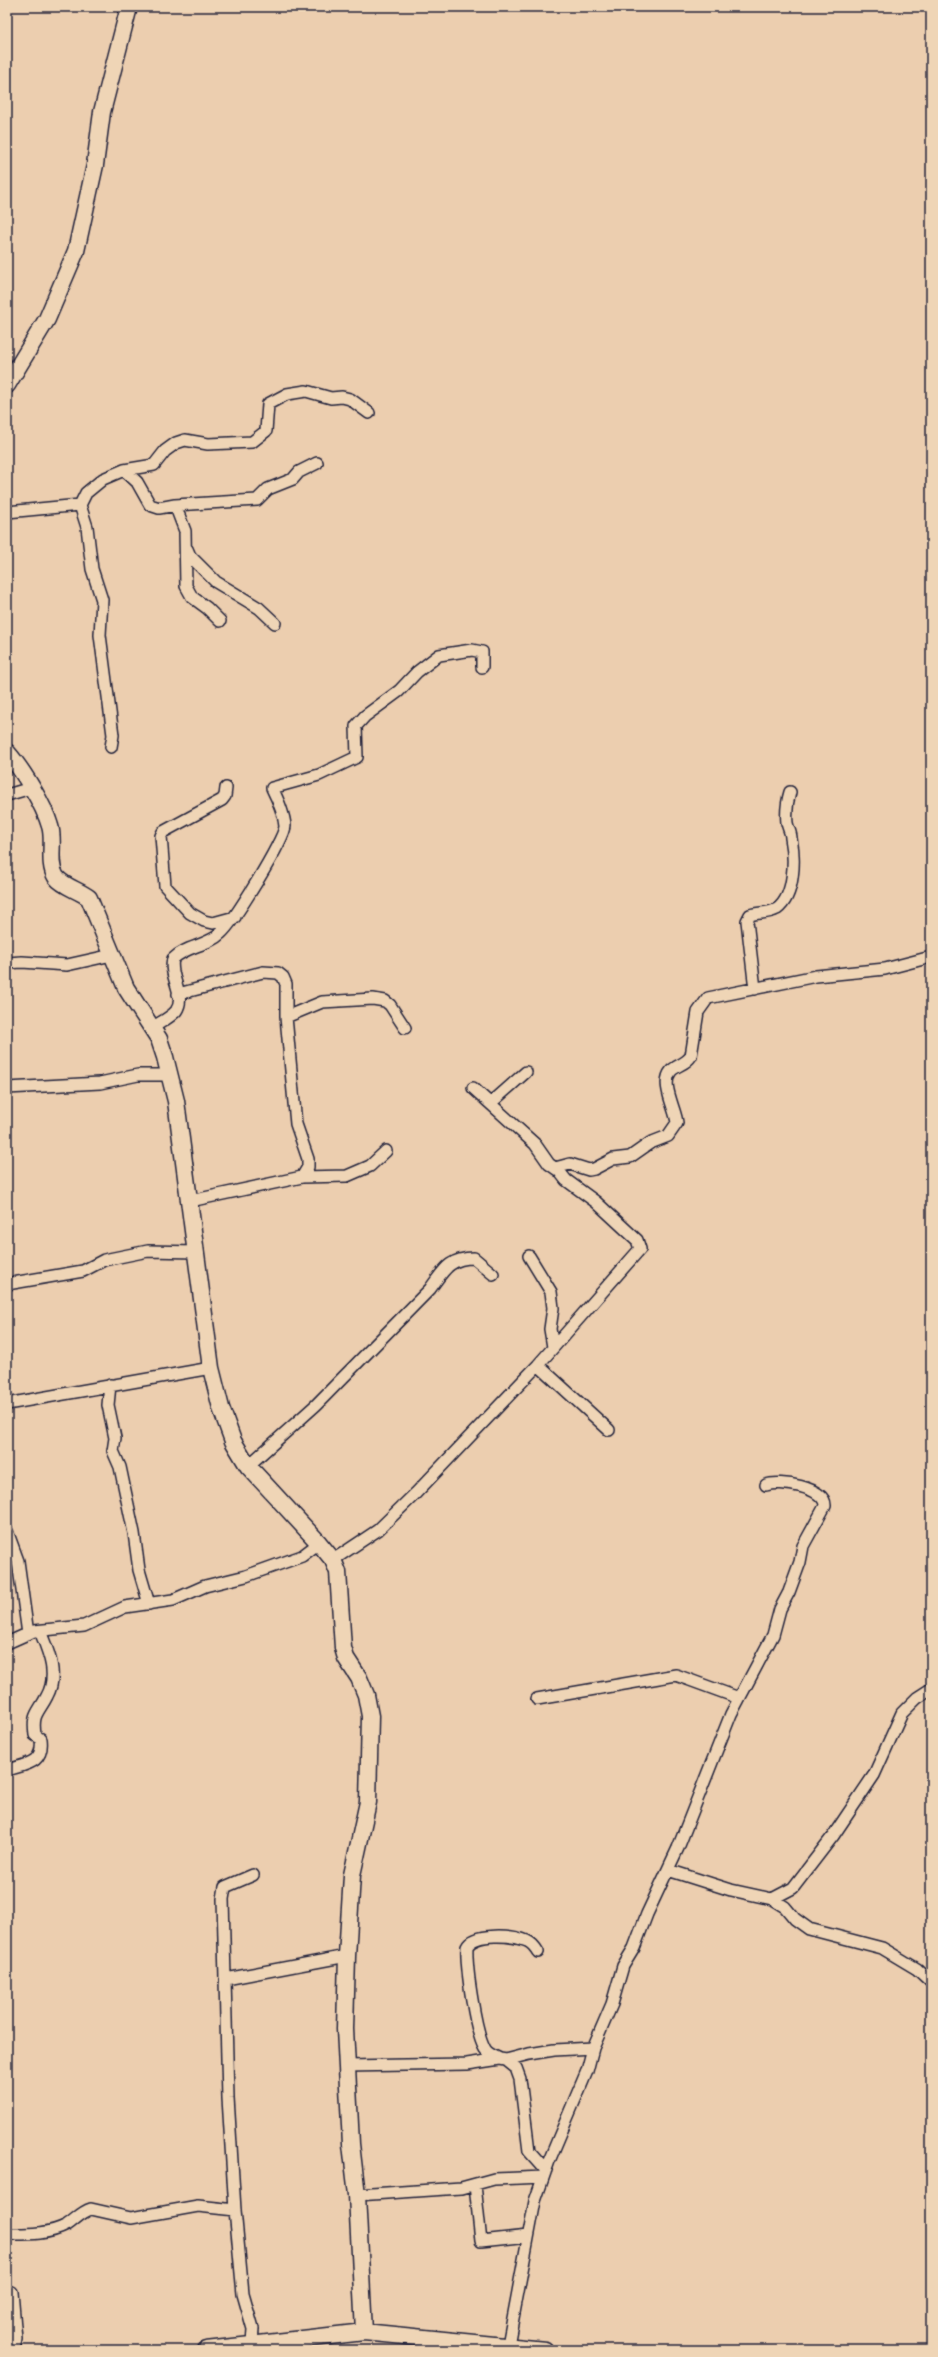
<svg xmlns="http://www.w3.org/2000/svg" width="938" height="2357" font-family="Dekko,sans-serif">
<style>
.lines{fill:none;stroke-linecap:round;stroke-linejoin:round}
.street-casing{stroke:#22223b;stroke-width:14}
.secondary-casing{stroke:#22223b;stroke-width:19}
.street{stroke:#efd5b6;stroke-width:11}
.secondary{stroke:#efd5b6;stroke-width:16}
</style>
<rect width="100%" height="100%" fill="#ecceaf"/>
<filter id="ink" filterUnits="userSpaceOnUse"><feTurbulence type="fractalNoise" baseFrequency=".025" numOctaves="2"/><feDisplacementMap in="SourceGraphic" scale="8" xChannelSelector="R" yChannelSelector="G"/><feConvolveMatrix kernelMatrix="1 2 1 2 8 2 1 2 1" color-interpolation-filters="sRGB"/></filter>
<g filter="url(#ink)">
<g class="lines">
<g class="street-casing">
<path id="street" d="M 124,470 L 137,482 L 150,505 L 159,508 L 175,505 L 257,500 L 268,489 L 293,479 L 299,472 L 317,463
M 175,505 L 185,531 L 186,586 L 192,597 L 207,608 L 220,621
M 7,512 L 80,505
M 187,549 L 190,556 L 216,582 L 259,608 L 275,623
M 111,747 L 113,735 L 100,635 L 102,600 L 92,569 L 87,527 L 80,505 L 86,493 L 103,479 L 124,470 L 154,465 L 165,451 L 176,443 L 185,440 L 208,444 L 252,442 L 266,431 L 268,404 L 287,394 L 306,391 L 331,398 L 342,397 L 350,399 L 369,413
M 226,788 L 225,796 L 222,800 L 163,832 L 161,836 L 165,886 L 190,913 L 204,921 L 213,923 L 235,917
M 7,795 L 31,788
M 7,963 L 22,962 L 67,965 L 112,955
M 755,989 L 747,921 L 750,915 C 759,912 768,914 777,909 C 795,896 795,858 791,838 C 791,833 788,828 787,823 C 786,813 787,802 790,792
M 178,994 L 263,972 L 278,973 L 283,977 L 286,984 L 286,1017 L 296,1124 L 308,1159 L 308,1167 L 302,1177
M 286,1017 L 322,1002 L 373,999 L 385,1001 L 390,1005 L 405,1028
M 152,1028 C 159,1023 170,1018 176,1011 C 187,996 168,976 173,959 C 185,946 208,946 221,933 C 233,923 285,839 285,826 C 284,813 278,800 272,788 L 319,775 L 357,757 L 356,726 L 365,716 L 399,691 L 417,672 L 439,655 L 472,650 L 482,652 L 482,667
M 7,1088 L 100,1083 L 138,1075 L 169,1075
M 491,1103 L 526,1072
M 555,1168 L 570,1164 L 589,1170 L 594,1169 L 613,1159 L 630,1157 L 650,1143 L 668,1136 L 677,1123 C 676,1109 660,1084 671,1071 C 677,1065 686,1064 691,1056 L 698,1012 L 708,998 L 816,976 L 885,969 L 931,957
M 190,1201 L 302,1177 L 347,1176 L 370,1166 L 386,1151
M 529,1256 L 551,1292 L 553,1308 L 550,1329 L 553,1347
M 7,1284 L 83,1271 L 104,1260 L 148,1251 L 196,1252
M 538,1365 L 609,1430
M 110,1385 L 108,1405 L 115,1438 L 113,1451 L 120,1467 L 134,1533 L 139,1570 L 149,1604
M 7,1404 L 211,1368
M 248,1466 L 316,1405 L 430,1289 C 444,1270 449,1258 474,1258 L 493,1274
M 7,1531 L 18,1561 L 28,1634
M 333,1560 L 378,1530 L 416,1493 L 538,1365 L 640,1249 L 637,1240 L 596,1202 L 566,1180 L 559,1171 L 549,1164 L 535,1144 L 473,1088
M 7,1643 L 34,1631 L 84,1626 L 125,1607 L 173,1600 L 205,1586 L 246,1576 L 302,1556 L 319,1543
M 537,1699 L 676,1675 L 739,1698
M 7,1770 C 26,1764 44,1764 41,1739 L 35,1735 C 32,1713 38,1714 47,1696 C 59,1674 48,1651 40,1631
M 668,1870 L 731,1890 L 772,1899 L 785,1907 L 795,1919 L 809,1929 L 882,1948 L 917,1969 L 931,1982
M 772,1899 L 793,1888 L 833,1836 L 874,1775 L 902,1713 L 917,1698 L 931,1689
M 226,1979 L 347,1956
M 500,2059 C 494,2056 488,2054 485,2049 C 475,2032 466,1967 467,1947 C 474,1932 514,1935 527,1941 C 532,1943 535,1947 538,1952
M 506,2060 L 516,2068 L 520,2079 L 529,2151 L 546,2170
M 346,2066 L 467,2064 L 500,2059 L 506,2060 L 529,2054 L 554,2050 L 593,2048
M 475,2185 L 481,2241 L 528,2236
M 357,2195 L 461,2188 L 494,2179 L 543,2177
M 7,2234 C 27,2234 48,2235 67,2225 C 75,2220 81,2212 91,2209 L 131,2218 L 198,2206 L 235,2210
M 12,2292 L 16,2339 L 14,2350
M 252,2344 L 253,2329 L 243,2294 L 235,2210 L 228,2098 L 223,1899 L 225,1887 L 253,1875
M 508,2345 L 535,2201 L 549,2161 L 587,2071 L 593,2048 L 612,2004 L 623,1966 L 634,1948 L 647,1914 L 678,1848 L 731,1714 L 773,1635 L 780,1609 L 789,1592 L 800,1562 L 803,1546 L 825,1506 C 826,1487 779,1480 766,1485"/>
</g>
<g class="secondary-casing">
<path id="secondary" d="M 7,385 L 47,319 L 76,251 L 95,165 L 102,112 L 129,7
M 7,752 C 22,769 44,805 50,826 C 55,841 47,863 56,877 C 64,887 79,890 89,898 L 126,988 L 159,1039 L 165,1057 L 176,1101 L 211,1368 L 221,1408 L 233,1441 L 248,1466 L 319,1543 L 333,1560 L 338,1572 L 343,1648 L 346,1658 L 359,1678 L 366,1695 L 370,1716 L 368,1802 L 352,1875 L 347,1956 L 345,2029 L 351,2144 L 357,2195 L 364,2332
M 206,2350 L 364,2332 L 545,2350"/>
</g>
<use href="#street" class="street"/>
<use href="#secondary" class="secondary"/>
</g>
</g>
<rect width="938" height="2357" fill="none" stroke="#efd5b6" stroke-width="24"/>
<rect x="12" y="12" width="914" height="2333" fill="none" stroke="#22223b" stroke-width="1.5" filter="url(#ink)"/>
</svg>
